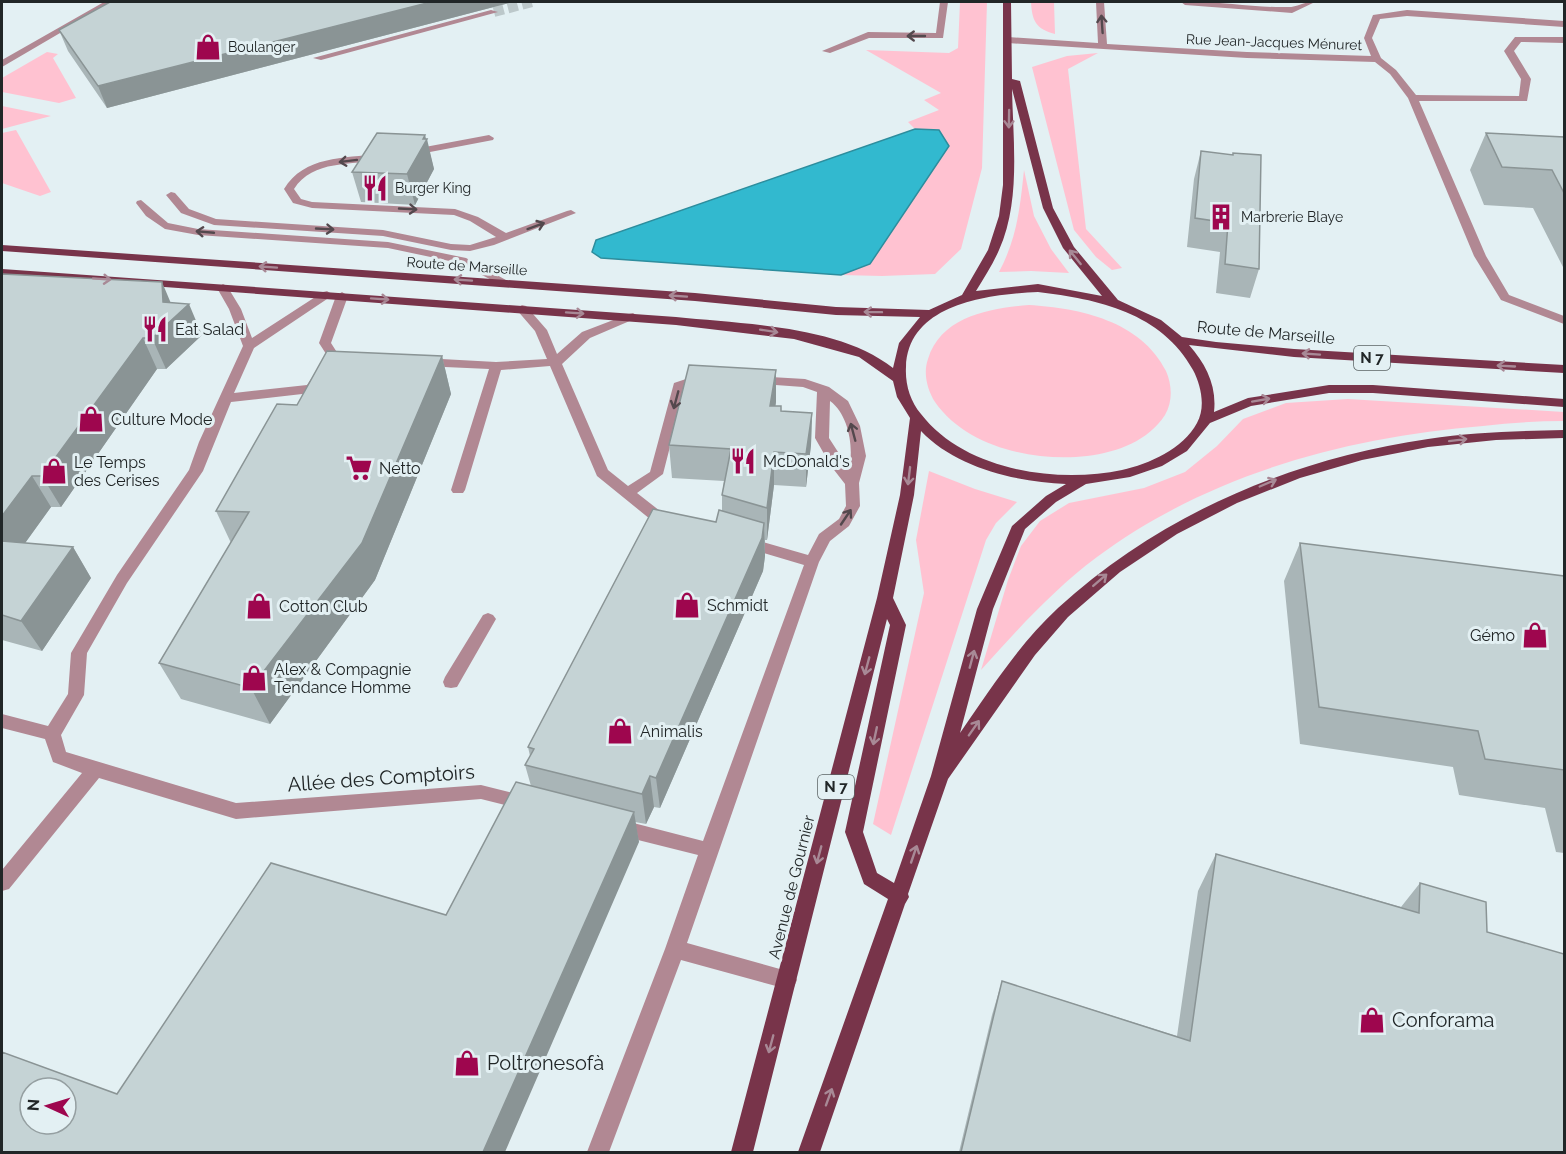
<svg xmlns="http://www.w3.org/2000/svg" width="1566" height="1154" font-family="Raleway,sans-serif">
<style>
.green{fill:#ffc2d1}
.water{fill:#32b9cf;stroke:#2d8d9d;stroke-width:1.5}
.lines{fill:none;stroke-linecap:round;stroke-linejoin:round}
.minor-tunnel{stroke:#bcc8ca;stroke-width:10;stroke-dasharray:10 4.5;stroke-linecap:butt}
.minor{fill:#b18893;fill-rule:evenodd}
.major{fill:#78344a;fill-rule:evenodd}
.wall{fill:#a9b5b7}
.shaded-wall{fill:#8a9495}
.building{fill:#c5d3d5;stroke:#8a9495;stroke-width:1.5;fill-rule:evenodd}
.oneway{stroke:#53484d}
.oneway2{stroke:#a88996}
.labels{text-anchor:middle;stroke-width:6;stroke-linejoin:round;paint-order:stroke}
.far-street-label{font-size:14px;fill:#212627;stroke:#e3f0f3}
.far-poi-label{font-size:14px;fill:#212627;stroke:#e3f0f3;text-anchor:start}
.shield{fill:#e3f0f3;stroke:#5b6364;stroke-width:1.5}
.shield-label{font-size:15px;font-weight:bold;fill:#212627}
.poi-label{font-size:16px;fill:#212627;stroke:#e3f0f3;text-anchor:start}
.street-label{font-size:16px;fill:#212627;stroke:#e3f0f3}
.near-street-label{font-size:20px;fill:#212627;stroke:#e3f0f3}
.near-poi-label{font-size:20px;fill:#212627;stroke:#e3f0f3;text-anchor:start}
</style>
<rect width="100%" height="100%" fill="#e3f0f3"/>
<path class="green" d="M 960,2 L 987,2 L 982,168 L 961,249 L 935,274 L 882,276 L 841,275 L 870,264 L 938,130 L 915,129 L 908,122 L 939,110 L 924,100 L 941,93 L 866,50 L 949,53 L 958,48 Z
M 1031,2 L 1054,2 L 1055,34 C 1036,29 1032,21 1031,2 Z
M 47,52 L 58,54 L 53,58 L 76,98 L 59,103 L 2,92 L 2,78 Z
M 1098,53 L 1068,69 L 1086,229 L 1122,268 L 1112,270 L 1096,257 L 1074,230 L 1032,67 L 1067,56 Z
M 2,106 L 51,116 L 2,129 Z
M 16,130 L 51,192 L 40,196 L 2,183 L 2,133 Z
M 1024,170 L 1034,216 L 1051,249 L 1069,273 L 1031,271 L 999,272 C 1017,238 1020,208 1024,170 Z
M 1029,305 C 1080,308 1141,321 1166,371 C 1172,385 1173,401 1165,415 C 1148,441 1118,452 1087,456 C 1036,462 967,448 935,402 C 927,389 923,373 928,359 C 941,316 991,308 1029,305 Z
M 1348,399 L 1564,412 L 1564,421 C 1537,421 1510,423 1483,426 C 1347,437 1209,474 1097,557 C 1054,589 1017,630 981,670 L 1008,580 L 1021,546 L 1040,521 L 1069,503 L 1144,488 L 1185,472 L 1217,446 L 1243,419 L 1286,403 Z
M 929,471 L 975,489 L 1017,502 L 996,523 L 986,540 L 891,835 L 873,824 L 924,593 L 916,540 Z"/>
<path class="water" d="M 915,129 L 939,130 L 949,146 L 870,264 L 841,275 L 601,258 L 592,252 L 596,240 Z"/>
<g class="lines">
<path class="minor-tunnel" d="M 494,12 L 532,2"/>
<path class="minor" d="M 104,2 L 113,2 L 2,67 L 2,60 Z
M 940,2 L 948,2 L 943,38 L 869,38 L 830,53 L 822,51 L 868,32 L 936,33 Z
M 1096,2 L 1104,2 L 1107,44 L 1247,52 L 1371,56 L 1364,38 L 1373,15 L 1407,10 L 1564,21 L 1564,27 L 1407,16 L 1380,19 L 1372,38 L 1381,58 L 1396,70 L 1416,95 L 1519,96 L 1521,79 L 1504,51 L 1515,37 L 1564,37 L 1564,43 L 1521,42 L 1514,51 L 1531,79 L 1527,101 L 1419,101 L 1486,256 L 1509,295 L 1564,316 L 1564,324 L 1501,300 L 1474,256 L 1408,98 L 1390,74 L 1375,62 L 1247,58 L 1008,43 L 1004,40 L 1008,37 L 1098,43 Z
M 1181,2 C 1216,0 1253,8 1288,7 C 1298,7 1305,1 1315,2 L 1292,13 L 1185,5 Z
M 491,10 L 498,12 L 321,60 L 313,58 Z
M 489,135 L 494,138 L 493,140 L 409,156 L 404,153 L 409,150 Z
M 379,154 L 384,157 L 383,159 C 352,166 313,159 294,189 L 301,199 L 312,202 L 455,209 L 478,217 L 506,233 L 567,211 L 571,210 L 576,213 L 494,245 L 470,251 L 451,250 L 383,236 L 214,225 L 181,213 L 166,195 L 171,192 L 175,193 L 189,209 L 216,219 L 383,230 L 451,244 L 470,245 L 496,237 L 470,221 L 454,215 L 312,208 L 293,203 L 284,189 C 304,156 344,158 379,154 Z
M 141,200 L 168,223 L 198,229 L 388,242 L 466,258 L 513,284 L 511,286 L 503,286 L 459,263 L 388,248 L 198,235 L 165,229 L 146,216 L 136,203 L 137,201 Z
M 223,284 L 227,286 L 241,309 L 252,338 L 323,292 L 327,291 L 333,295 L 254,348 L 234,393 L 307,385 L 313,376 L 318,375 L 324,379 L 316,392 L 311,393 L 231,402 L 203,471 L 127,583 L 87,653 L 84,695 L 61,735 L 66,752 L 236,803 L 481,785 L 525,796 L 531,798 L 534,803 L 531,808 L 525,810 L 481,799 L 236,819 L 99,778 L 9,889 L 2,891 L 2,870 L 82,773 L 53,762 L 45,739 L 2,728 L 2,714 L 48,726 L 68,694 L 71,653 L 117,575 L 189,470 L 199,442 L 243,346 L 229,309 L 217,288 Z
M 342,292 L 348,296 L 331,343 L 338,354 L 349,355 L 351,358 L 349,361 L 330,360 L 319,343 L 336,296 Z
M 522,305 L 526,306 L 547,330 L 557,354 L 582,332 L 629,314 L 633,313 L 639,317 L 590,338 L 562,364 L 608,470 L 628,486 L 650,472 L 674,383 L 698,375 L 709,376 L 710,379 L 709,382 L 685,388 L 663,474 L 637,493 L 660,511 L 673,515 L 675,519 L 673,523 L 668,524 L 650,519 L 597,476 L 550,366 L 501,370 L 465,490 L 463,493 L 453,493 L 451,490 L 489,369 L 423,366 L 417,362 L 423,358 L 496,362 L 547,359 L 535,331 L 516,309 Z
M 755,376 L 805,379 L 829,387 L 848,401 L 860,426 L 866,456 L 859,483 L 860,506 L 849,526 L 830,541 L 819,562 L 687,943 L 787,971 L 794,973 L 797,980 L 794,987 L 787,989 L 681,960 L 609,1152 L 587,1152 L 665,949 L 698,855 L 618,835 L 612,832 L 609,827 L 612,822 L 618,819 L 703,841 L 804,565 L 740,546 L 738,542 L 745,537 L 808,555 L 819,534 L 839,519 L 846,506 L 845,484 L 831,466 L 815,438 L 817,392 L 803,387 L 750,383 L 749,380 ZM 830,401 C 849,415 854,448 849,469 L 829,438 Z
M 488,613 L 493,615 L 496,619 L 457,687 L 451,688 L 445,687 L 443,682 L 445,677 L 483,615 Z"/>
<path class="major" d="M 1003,2 L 1011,2 L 1012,79 L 1020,81 L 1053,208 L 1074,247 L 1118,300 L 1161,320 L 1182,337 L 1216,342 L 1294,349 L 1564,365 L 1564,373 L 1294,357 L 1189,345 C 1206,364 1217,386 1214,412 L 1248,398 L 1329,385 L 1373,385 L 1564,399 L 1564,407 L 1373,393 L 1329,393 L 1251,406 L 1210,423 L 1187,451 L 1162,466 L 1130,477 L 1086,484 L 1056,502 L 1025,529 L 993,609 L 960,733 C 990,690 1019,644 1058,608 C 1161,514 1291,459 1428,439 C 1473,432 1519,431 1564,430 L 1564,438 L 1496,440 L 1428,447 L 1362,460 L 1300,478 L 1237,503 L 1177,534 L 1120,572 L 1068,617 L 1035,655 L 948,779 L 908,894 L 909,897 L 905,904 L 820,1152 L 798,1152 L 888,899 L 864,884 L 845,832 L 890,625 L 887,619 L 753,1152 L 731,1152 L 877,598 L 900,495 L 910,418 L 897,397 L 893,381 L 859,357 L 794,339 L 676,325 L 2,275 L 2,269 L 676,317 C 742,324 839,325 893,368 L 899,343 L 920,317 L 836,315 L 695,301 L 2,251 L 2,245 L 695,293 L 836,307 L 929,310 L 962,295 L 988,250 L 999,216 L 1003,185 ZM 1012,89 L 1043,208 L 1063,248 L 1102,296 L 1038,284 L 976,291 C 984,278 993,264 999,250 C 1021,201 1013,141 1012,89 ZM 1038,292 C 1098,299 1162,313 1193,370 C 1201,385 1206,407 1197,423 C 1183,449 1149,464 1122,470 C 1056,484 964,470 921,414 C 910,401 905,384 906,367 C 908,303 990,294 1038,292 ZM 921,431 C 956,468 1017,482 1066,484 L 1046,496 L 1012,526 L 977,609 L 931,776 L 894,883 L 877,873 L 863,832 L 906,625 L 893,598 L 914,495 Z"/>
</g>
<path class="wall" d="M 110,2 L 513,2 L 107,108 L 68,51 L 59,30 Z
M 1486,133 L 1564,137 L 1564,269 L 1533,208 L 1484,205 L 1470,170 Z
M 425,135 L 434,169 L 415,205 L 361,202 L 352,172 Z
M 1201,151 L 1259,269 L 1250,298 L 1216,293 L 1220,252 L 1187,247 L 1194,179 Z
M 2,274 L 171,303 L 202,335 L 166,369 L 157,369 L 61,507 L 51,507 L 25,543 L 73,547 L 91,578 L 42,651 L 2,640 Z
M 442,356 L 451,394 L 375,580 L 270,724 L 181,699 L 159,663 L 231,543 L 216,511 L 297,405 Z
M 776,402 L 775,406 L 781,406 L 781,411 L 812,413 L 811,445 L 806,487 L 774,485 L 767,540 L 765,540 L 765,556 L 763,571 L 660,808 L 654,807 L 646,824 L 635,822 L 639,842 L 117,1094 L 446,915 L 531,786 L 525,765 L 530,756 L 528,747 L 716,522 L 722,511 L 722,495 L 724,481 L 672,478 L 669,445 Z
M 1300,543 L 1564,576 L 1564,853 L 1556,852 L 1545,808 L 1459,795 L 1453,767 L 1300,744 L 1284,581 Z
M 1216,854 L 1401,907 L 1420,883 L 1487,932 L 1564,1152 L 959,1152 L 992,1015 L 1002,981 L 1177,1036 L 1198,891 Z"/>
<path class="shaded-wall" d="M 431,2 L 513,2 L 107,108 L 98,86 Z
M 425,135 L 426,141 L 427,139 L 434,169 L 415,205 L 407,174 Z
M 162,282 L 175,313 L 189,304 L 202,335 L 166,369 L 152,338 L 163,302 Z
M 143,338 L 157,369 L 61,507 L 42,476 Z
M 442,356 L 451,394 L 375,580 L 270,724 L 251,688 Z
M 776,370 L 776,402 L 771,438 L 770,406 Z
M 812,413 L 811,445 L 806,487 L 806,454 Z
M 774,452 L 774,485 L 767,540 L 767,508 Z
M 32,476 L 51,507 L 5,571 L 2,566 L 2,516 Z
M 764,523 L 765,556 L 763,571 L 660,808 L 656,778 Z
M 73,547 L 91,578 L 42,651 L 21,621 Z
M 650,776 L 654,807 L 646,824 L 642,794 Z
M 634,812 L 639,842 L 505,1152 L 483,1152 Z"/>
<path class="building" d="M 110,2 L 431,2 L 98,86 L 59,30 Z
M 377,133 L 425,135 L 423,139 L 427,139 L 407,174 L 352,172 Z
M 1486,133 L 1564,137 L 1564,193 L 1552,170 L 1502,167 Z
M 1201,151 L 1233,155 L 1233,153 L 1261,155 L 1259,269 L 1225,264 L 1228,223 L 1195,218 Z
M 2,274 L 162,282 L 163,302 L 189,304 L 152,338 L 143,338 L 42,476 L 32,476 L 2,516 Z
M 327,351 L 442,356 L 362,543 L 251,688 L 159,663 L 249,512 L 216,511 L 277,404 L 297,405 Z
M 689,365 L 776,370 L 770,406 L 781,406 L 781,411 L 812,413 L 806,454 L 774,452 L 767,508 L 722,495 L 731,449 L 669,445 Z
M 653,509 L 716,522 L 719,510 L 764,523 L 762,538 L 656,778 L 650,776 L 642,794 L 525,765 L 534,749 L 528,747 Z
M 2,541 L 73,547 L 21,621 L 2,615 Z
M 1300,543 L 1564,576 L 1564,770 L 1485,759 L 1478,731 L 1319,707 Z
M 516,782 L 634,812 L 483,1152 L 2,1152 L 2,1052 L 117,1094 L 271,863 L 446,915 ZM 30,1088 L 66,1088 L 66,1124 L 30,1124 Z
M 1216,854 L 1419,913 L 1420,883 L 1486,902 L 1487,932 L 1564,954 L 1564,1152 L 961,1152 L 1002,981 L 1190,1041 Z"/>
<defs><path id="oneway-shaft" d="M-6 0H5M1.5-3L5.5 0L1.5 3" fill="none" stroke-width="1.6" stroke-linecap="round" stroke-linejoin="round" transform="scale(1.5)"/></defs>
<g class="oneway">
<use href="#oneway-shaft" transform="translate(1102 24) rotate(-94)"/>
<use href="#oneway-shaft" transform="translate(916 36) rotate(-180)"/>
<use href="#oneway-shaft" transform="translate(348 161) rotate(173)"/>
<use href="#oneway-shaft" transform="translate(408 209) rotate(3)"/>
<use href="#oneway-shaft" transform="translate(536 226) rotate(-20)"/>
<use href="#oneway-shaft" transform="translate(325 229) rotate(3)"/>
<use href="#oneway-shaft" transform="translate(205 232) rotate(-175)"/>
<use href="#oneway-shaft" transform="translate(676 400) rotate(105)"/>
<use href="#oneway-shaft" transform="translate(853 432) rotate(-105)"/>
<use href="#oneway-shaft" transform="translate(846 517) rotate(-56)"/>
</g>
<g class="oneway2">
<use href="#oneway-shaft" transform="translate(1009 119) rotate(91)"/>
<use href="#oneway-shaft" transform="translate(1075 257) rotate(-129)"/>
<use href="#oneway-shaft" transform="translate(268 267) rotate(-176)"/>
<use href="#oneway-shaft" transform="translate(102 279) rotate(4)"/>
<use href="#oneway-shaft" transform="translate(463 280) rotate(-176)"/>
<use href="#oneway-shaft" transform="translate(678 296) rotate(-176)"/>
<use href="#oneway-shaft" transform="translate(380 299) rotate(4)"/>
<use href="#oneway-shaft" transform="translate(873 312) rotate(-179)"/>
<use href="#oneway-shaft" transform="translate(575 313) rotate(4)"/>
<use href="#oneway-shaft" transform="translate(769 331) rotate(9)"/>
<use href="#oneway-shaft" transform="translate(1311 354) rotate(-176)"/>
<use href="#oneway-shaft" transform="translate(1506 366) rotate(-177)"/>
<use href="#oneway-shaft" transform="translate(1261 400) rotate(-10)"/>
<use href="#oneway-shaft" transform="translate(1458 440) rotate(-7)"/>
<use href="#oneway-shaft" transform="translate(909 476) rotate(97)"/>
<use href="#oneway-shaft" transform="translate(1268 483) rotate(-23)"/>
<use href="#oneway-shaft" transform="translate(1100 580) rotate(-41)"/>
<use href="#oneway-shaft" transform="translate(972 659) rotate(-75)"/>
<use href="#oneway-shaft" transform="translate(867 666) rotate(105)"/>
<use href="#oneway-shaft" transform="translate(974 728) rotate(-55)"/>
<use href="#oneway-shaft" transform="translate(875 736) rotate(102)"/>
<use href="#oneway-shaft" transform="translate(914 854) rotate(-71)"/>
<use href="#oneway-shaft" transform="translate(819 855) rotate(105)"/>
<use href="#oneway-shaft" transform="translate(771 1044) rotate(105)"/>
<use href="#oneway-shaft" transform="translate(829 1097) rotate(-70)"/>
</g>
<defs>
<g id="shop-bare" transform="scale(2.07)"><path d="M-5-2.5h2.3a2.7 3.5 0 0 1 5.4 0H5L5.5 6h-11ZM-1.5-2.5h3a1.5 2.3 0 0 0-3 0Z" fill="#9e064e" stroke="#e3f0f3" stroke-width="2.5" paint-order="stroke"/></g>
<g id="restaurant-bare" transform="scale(2.07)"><path d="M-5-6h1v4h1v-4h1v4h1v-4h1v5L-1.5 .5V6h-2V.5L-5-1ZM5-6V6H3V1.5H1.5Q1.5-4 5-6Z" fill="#9e064e" stroke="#e3f0f3" stroke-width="2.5" paint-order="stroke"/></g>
<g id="building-bare" transform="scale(2.07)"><path d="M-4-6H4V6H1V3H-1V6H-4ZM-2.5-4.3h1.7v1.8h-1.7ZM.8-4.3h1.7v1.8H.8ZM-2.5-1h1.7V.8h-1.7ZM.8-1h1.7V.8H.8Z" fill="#9e064e" stroke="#e3f0f3" stroke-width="2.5" paint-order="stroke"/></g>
<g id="supermarket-bare" transform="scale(2.07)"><path d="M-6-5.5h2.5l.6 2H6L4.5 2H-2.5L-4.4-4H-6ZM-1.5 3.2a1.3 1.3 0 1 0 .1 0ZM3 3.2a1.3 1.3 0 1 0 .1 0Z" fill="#9e064e" stroke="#e3f0f3" stroke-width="2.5" paint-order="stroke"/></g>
</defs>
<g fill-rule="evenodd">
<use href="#shop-bare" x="208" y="47"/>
<use href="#restaurant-bare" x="375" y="188"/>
<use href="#building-bare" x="1221" y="217"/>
<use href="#restaurant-bare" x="155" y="329"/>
<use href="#shop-bare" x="91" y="419"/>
<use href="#restaurant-bare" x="743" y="461"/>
<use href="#supermarket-bare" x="359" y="468"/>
<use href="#shop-bare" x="54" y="471"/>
<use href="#shop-bare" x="687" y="605"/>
<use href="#shop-bare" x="259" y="606"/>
<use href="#shop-bare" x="1535" y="635"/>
<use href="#shop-bare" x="254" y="678"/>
<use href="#shop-bare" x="620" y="731"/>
<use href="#shop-bare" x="1372" y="1020"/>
<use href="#shop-bare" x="467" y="1063"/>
</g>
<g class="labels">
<g class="far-street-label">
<text transform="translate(1274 42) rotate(2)" y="5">Rue Jean-Jacques Ménuret</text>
<text transform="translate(467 266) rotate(4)" y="5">Route de Marseille</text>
</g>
<g class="far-poi-label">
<text x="228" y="52">Boulanger</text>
<text x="395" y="193">Burger King</text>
<text x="1241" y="222">Marbrerie Blaye</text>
</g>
<g class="shield">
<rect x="1354" y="346" width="36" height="24" rx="4.5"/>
<rect x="818" y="775" width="36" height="24" rx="4.5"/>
</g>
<g class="shield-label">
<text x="1372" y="363">N 7</text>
<text x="836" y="792">N 7</text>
</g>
<g class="poi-label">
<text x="175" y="335">Eat Salad</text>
<text x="111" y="425">Culture Mode</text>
<text x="763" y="467">McDonald's</text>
<text x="74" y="468">Le Temps<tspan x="74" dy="18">des Cerises</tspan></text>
<text x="379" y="474">Netto</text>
<text x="707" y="611">Schmidt</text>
<text x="279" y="612">Cotton Club</text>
<text x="1515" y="641" text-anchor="end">Gémo</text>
<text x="274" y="675">Alex &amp; Compagnie<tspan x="274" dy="18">Tendance Homme</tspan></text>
<text x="640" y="737">Animalis</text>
</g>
<g class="street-label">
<text transform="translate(1266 332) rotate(5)" y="6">Route de Marseille</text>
<text transform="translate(791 887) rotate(-76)" y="6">Avenue de Gournier</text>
</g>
<g class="near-street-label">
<text transform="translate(381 778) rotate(-4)" y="7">Allée des Comptoirs</text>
</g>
<g class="near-poi-label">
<text x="1392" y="1027">Conforama</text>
<text x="487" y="1070">Poltronesofà</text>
</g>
</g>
<rect width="1566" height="1154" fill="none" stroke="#212627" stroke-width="6"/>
<g transform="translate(48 1106) rotate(274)"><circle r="28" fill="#e3f0f3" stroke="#959fa1" stroke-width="1.5"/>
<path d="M0-4.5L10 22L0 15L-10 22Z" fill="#9e064e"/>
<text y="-9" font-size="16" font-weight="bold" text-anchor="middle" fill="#212627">N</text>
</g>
</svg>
